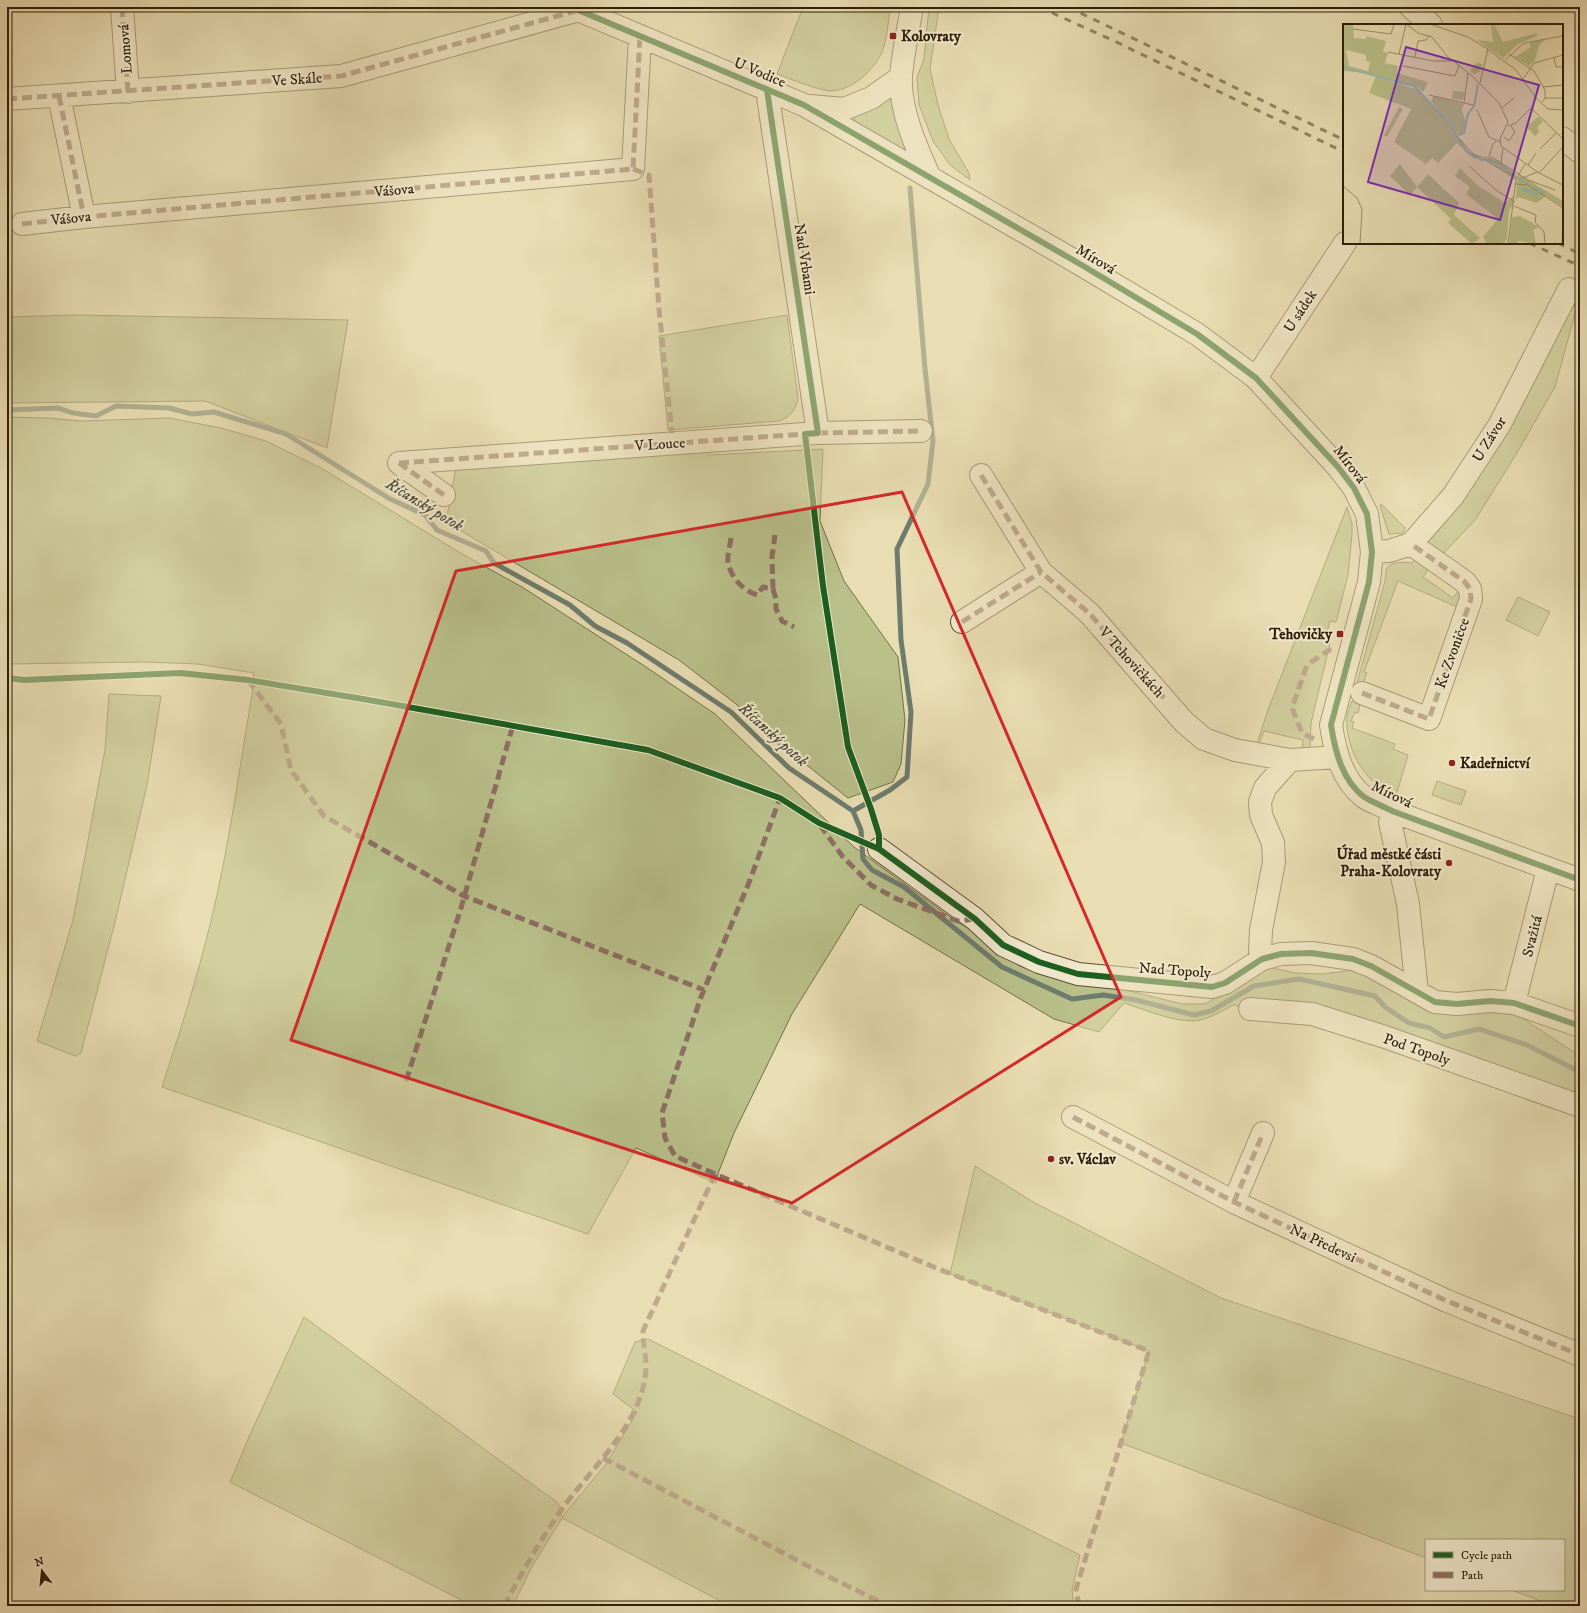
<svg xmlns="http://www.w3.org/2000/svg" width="1587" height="1613" font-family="'IM FELL DW Pica',serif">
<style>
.green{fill:#b9c08a;stroke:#746f48}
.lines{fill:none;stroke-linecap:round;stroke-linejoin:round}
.stream{stroke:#6d7c6d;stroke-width:5}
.minor-casing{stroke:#5d4e32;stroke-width:24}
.minor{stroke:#f1e9ce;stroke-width:22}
.rail{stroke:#2e1e07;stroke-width:3;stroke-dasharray:7 7;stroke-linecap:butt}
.quiet{stroke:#8d6e63;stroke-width:5;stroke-dasharray:10 5;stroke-linecap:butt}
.cycleway-casing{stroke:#f1e9ce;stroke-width:8}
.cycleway{stroke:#1b5e20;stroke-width:6}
.marked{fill:none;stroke:#d62828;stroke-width:3;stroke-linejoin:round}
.poi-dot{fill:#8f2418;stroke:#f1e9ce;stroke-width:1.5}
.labels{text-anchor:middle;stroke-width:4;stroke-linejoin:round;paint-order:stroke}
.poi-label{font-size:15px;font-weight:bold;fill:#2e1e07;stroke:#f1e9ce;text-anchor:start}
.street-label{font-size:15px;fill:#2e1e07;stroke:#f1e9ce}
.water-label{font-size:16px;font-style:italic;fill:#4e4d3a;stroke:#f1e9ce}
.inset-river{fill:none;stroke:#97bbb1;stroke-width:2}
.inset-road{fill:none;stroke:#9e916e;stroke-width:1}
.view{fill:#7b2cbf;fill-opacity:0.15;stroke:#7b2cbf;stroke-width:2}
.inset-edge{fill:none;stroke:#2e1e07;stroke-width:2}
</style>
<rect width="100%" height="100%" fill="#e9ddb3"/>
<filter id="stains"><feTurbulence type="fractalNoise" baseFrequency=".005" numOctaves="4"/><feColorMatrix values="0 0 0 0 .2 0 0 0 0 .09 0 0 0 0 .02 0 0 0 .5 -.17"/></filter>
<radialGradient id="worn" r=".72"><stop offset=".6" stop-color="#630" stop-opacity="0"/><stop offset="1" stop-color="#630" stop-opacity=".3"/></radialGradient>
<path class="green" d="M 803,7 L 891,7 C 888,21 887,40 882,52 C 874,70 853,89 833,91 C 822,92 788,78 777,74 Z
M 929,7 L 939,7 L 930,69 L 938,105 L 949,139 L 969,173 L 970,180 L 950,165 L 933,141 L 919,105 L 917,77 L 924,59 Z
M 890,97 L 906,145 L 905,148 L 901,150 L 857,124 L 854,119 L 858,114 Z
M 1576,303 L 1578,303 L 1555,387 L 1518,451 L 1476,519 L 1441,556 L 1427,547 L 1426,538 L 1566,315 Z
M 76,315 L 348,320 L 327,448 L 205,401 L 7,403 L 7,317 Z
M 787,315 L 798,398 C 796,410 790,417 779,421 L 668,430 L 659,336 Z
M 7,417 L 48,418 L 81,421 L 169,418 L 221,428 L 266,441 L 321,468 L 464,555 L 522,587 L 646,667 L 715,714 L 854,847 L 954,920 L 1045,973 L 1134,992 L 1182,1004 L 1205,1004 L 1268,967 L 1295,973 L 1322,974 L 1355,970 L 1409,988 L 1514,1003 L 1528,1022 L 1580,1056 L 1580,1106 L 1385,1037 L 1233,1005 C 1223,1011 1205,1021 1193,1021 C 1170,1021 1146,1010 1124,1003 L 1099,1032 L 1054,1019 L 860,904 L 792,1014 L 734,1133 L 719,1171 L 716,1183 L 636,1148 L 588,1234 L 162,1087 C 180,1032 197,978 211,921 C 229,847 239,770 252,695 L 254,673 L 198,664 L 146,662 L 7,664 Z
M 709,449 L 709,455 L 823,449 L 820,521 L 844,581 L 898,657 L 905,720 L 901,764 L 893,782 L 848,798 L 803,762 L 779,745 L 736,704 L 679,660 L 446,522 L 457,462 Z
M 1381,504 L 1405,528 L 1403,533 L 1389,534 L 1380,506 Z
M 1347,507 L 1352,523 L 1352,534 L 1348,575 L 1336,622 L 1330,621 L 1326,636 L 1331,639 L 1311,723 L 1310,747 L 1306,751 L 1302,752 L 1303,740 L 1264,731 L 1259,744 L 1257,743 L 1268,710 Z
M 1421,552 L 1429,568 L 1423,577 L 1453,598 L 1465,582 L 1458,602 L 1469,606 L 1457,607 L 1398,581 L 1364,672 L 1367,673 L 1362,686 L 1357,683 L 1385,581 C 1386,578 1385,572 1387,568 C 1391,561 1405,562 1412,563 Z
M 1518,597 L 1550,612 L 1538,636 L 1506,620 Z
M 109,694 L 161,696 L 147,785 L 115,922 L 81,1053 L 75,1056 L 37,1041 L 73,920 L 105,750 Z
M 1352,701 L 1360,705 L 1358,713 L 1355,712 L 1351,721 L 1354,722 L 1352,728 L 1395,744 L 1393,749 L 1408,755 L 1396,796 C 1389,792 1381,789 1375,783 C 1357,768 1345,740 1347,716 C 1348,711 1350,706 1352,701 Z
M 1437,781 L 1466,791 L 1461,805 L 1432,795 Z
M 975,1166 L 1035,1203 L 1221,1298 L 1580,1419 L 1580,1606 L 1554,1606 L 1511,1590 L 1564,1590 L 1564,1540 L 1426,1540 L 1426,1558 L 1121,1443 L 1149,1351 L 950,1274 Z
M 304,1317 L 558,1503 L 562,1517 L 606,1464 L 637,1412 L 613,1394 L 635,1342 L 648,1339 L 1080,1555 L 1072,1590 L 1074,1606 L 730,1606 L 562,1518 L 530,1570 L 513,1606 L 473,1606 L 230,1482 L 249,1437 Z"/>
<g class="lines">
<path class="stream" d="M 7,410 L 58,408 L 73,413 L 96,416 L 116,406 L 169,408 L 192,414 L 214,412 L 286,434 L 390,499 L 425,515 L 437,530 L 486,551 L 494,563 L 570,605 L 595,626 L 627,643 L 731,712 L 789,768 L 853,811 L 861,830 L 863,859 L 872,870 L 904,887 L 1002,967 L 1072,999 L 1103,995 L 1136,1000 L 1194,1015 L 1211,1011 L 1254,986 L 1299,979 L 1375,996 L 1385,1007 L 1409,1023 L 1430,1028 L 1444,1037 L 1479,1029 L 1527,1045 L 1580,1072
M 853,811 L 890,790 L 907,777 L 911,712 L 901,640 L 897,549 L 928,484 L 933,441 L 925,369 L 910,188"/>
<g class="minor-casing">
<path id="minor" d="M 122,7 L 128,92
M 571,7 L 804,105 L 1080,264 L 1197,334 L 1256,378 L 1338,467 L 1354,488 L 1367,514 L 1372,552 L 1369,582 L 1331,725 C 1335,751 1342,780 1364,797 C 1372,802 1383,806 1392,811 L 1580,880
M 912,7 C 908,30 903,53 901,76 C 899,109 917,149 930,178
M 1411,7 L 1431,25
M 767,90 L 818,433
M 59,96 L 84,217
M 7,99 L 341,76 L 579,10
M 810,106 L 844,109 L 871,98 L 901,77
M 1562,138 L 1580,152
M 22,224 L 84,217 L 633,169 L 640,36
M 1256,378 L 1345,243
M 399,463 L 818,433 L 921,431
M 399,463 L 444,495
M 981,475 L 1041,572 L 1089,613 L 1184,722 L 1204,739 L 1235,750 L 1290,760 L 1338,757
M 1372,552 L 1389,551 L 1411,544 L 1453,496 L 1500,424 L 1569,289 L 1580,294
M 962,622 L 1041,572
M 1362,693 L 1429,719 L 1471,599 L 1470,589 L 1465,582 L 1411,544
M 1392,811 L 1390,822 L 1408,904 L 1417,992
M 879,849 L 975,919 L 1003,945 L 1039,962 L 1078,974 L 1212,987 L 1225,983 L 1262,959 L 1281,954 L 1311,953 L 1353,959 L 1371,966 L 1435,1002 L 1457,1004 L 1490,1001 L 1514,1003 L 1580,1026
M 1262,959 L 1260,951 L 1261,930 L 1274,862 L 1273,843 L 1261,815 L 1260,802 L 1265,788 L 1290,760
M 1514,1003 L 1548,869
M 1250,1009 L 1312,1014 L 1385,1037 L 1580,1106
M 1073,1117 L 1234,1202 L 1447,1301 L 1580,1355
M 1234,1202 L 1263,1133"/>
</g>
<use href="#minor" class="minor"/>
<path class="rail" d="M 1039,7 L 1110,39 L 1344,152
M 1068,7 L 1344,140
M 1529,243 L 1580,266
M 1558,243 L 1580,254"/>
<path class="quiet" d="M 122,7 L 128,92
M 59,96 L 84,217
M 7,99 L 341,76 L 579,10
M 633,169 L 649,175 L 659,309 L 672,433
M 22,224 L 84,217 L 633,169 L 640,36
M 399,463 L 818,433 L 921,431
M 399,463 L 444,495
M 981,475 L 1041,572 L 1089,613 L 1164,698
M 731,538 C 730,546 727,556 728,563 C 732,579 743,590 757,595 L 763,587 L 773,589 L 776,599 L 776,609 L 782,621 L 794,627
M 773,589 L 772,557 L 775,535
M 962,622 L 1041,572
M 248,680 L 281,724 L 291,770 L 324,816 L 464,896 L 704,990
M 1362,693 L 1429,719 L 1471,599 L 1470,589 L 1465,582 L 1411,544
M 1314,739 L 1302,733 L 1292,708 L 1307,665 L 1329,650 L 1332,650
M 820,825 L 843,857 L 871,885 L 897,899 L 958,921 L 975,919
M 406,1081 L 461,908 L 513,725
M 1073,1117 L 1234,1202 L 1447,1301 L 1580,1355
M 715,1174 L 675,1156 L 665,1138 L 662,1113 L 701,997 L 750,880 L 780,798
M 1234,1202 L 1263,1133
M 603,1458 L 827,1576 L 889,1606
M 504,1606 C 522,1573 540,1540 562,1509 C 589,1471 635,1430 644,1383 C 649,1363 643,1350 643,1331 L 715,1174 L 936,1268 L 1149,1351 L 1076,1589 L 1079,1606
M 1574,1606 L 1580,1595"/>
<g class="cycleway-casing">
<path id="cycleway" d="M 571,7 L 804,105 L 1080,264 L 1197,334 L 1256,378 L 1338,467 L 1354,488 L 1367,514 L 1372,552 L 1369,582 L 1331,725 C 1335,751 1342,780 1364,797 C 1372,802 1383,806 1392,811 L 1580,880
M 767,90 L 818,433 L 805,434 L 823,586 L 848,747 L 871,809 L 879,835 L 879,849
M 7,678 L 24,680 L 180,673 L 248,680 L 363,699 L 648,750 L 780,798 L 819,823 L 879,849 L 975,919 L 1003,945 L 1039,962 L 1078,974 L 1212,987 L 1225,983 L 1262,959 L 1281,954 L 1311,953 L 1353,959 L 1371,966 L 1435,1002 L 1457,1004 L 1490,1001 L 1514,1003 L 1580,1026"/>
</g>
<use href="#cycleway" class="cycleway"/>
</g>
<path d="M0 0H1587V1613H0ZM 902,492 L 1121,997 L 792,1203 L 291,1040 L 456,571 Z" fill="#e9ddb3" fill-opacity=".55" fill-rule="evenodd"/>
<path class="marked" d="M 902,492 L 1121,997 L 792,1203 L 291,1040 L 456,571 Z"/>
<g class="poi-dot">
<rect x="889" y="32" width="8" height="8" rx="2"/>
<rect x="1336" y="630" width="8" height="8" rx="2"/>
<circle cx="1452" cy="763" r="4"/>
<circle cx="1449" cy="863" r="4"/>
<circle cx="1051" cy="1159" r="4"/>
</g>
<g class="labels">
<g class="poi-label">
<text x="901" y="41">Kolovraty</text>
<text x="1332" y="639" text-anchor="end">Tehovičky</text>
<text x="1460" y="768">Kadeřnictví</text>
<text x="1441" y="859" text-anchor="end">Úřad městké části<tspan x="1441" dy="17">Praha-Kolovraty</tspan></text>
<text x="1059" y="1164">sv. Václav</text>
</g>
<g class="street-label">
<text transform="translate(125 49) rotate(-94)" y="5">Lomová</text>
<text transform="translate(760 72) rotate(23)" y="5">U Vodice</text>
<text transform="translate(297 79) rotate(-4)" y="5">Ve Skále</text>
<text transform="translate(394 190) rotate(-5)" y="5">Vášova</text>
<text transform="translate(71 218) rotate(-6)" y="5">Vášova</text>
<text transform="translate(805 259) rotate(81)" y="5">Nad Vrbami</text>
<text transform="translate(1096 259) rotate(31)" y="5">Mírová</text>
<text transform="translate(1300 311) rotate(-57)" y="5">U sádek</text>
<text transform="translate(1489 439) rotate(-58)" y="5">U Závor</text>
<text transform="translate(660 444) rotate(-4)" y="5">V Louce</text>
<text transform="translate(1350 464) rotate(52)" y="5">Mírová</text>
<text transform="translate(1452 653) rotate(-70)" y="5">Ke Zvoničce</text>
<text transform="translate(1132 662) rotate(48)" y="5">V Tehovičkách</text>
<text transform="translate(1392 794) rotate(26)" y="5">Mírová</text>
<text transform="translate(1532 936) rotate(-76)" y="5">Svažitá</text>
<text transform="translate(1175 970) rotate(4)" y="5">Nad Topoly</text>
<text transform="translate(1417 1049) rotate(19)" y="5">Pod Topoly</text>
<text transform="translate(1323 1243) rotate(25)" y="5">Na Předevsi</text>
</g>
<g class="water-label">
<text transform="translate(425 504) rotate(31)" y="6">Říčanský potok</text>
<text transform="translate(774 734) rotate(42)" y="6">Říčanský potok</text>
</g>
</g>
<g transform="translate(1343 24)">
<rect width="220" height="220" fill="#e9ddb3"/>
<path d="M 0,0 L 10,0 L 11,14 L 23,15 L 23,12 L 43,17 L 40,28 L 45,29 L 42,39 L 55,42 L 54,49 L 85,58 L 80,68 L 71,61 L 31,50 L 0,47 ZM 3,26 L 23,31 L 23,37 L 27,38 L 25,47 L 6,42 ZM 148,0 L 151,0 L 160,18 L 194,9 L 194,12 L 175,20 L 160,34 L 134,16 L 150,18 ZM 203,15 L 196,21 L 192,36 L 186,42 L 172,33 L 188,23 L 186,19 ZM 134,38 L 140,41 L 136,48 L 131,50 L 127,47 ZM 33,52 L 75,66 L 101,94 L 127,129 L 140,136 L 155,136 L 174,152 L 172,155 L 149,139 L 133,134 L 131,135 L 114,119 L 95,139 L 89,134 L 83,140 L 51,118 L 68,85 L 26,69 ZM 110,67 L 122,68 L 120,76 L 109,75 ZM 90,72 L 121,80 L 119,86 L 123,99 L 119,110 L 115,110 L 88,77 ZM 56,83 L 60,85 L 44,113 L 41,111 ZM 195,93 L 200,97 L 194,104 L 197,107 L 192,112 L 183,103 ZM 57,140 L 74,163 L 85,150 L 116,179 L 111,191 L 137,214 L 129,220 L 105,199 L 108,195 L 74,163 L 67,171 L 47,152 ZM 117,144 L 134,161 L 162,179 L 170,172 L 170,181 L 166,187 L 164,215 L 160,220 L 144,220 L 140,213 L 155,195 L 123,170 L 127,163 L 112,152 ZM 177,151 L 220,177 L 220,183 L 203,172 L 194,179 L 175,173 L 173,177 L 174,155 ZM 177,192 L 196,203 L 190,206 L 193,220 L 175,217 L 174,220 L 166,220 L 169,193 Z" fill="#b9c08a" fill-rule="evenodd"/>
<path d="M 180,163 L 192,167 L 196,172 L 178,167 Z" fill="#97bbb1"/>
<path class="inset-river" d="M 0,43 L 71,62 L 107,100 L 124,128 L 139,136 L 149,136 L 173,152M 116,111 L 121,109 L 125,90 L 131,82 L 135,60M 175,154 L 186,160M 191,163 L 202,169"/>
<path class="inset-road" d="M 63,0 L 75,9 L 89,13 L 104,32 L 128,51 L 156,79 L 165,98 L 157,115 L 158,122 L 196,149 L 220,161M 87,0 L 125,13 L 145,25 L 137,59M 10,5 L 48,10 L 51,0M 143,24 L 173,46 L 193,74 L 205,85 L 220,86M 45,28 L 90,37 L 112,37M 56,30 L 63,0M 166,30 L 191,47 L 202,66 L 202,74 L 199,78M 72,33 L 75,17 L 83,16 L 86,12M 211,33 L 213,43 L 220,43M 162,36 L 181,19 L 220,12M 60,42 L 112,52 L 116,41M 180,55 L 191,39 L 220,31M 200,63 L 220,61M 86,71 L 130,81M 202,74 L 220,74M 121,79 L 125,49M 159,84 L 171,74M 134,86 L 146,113 L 157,118M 165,102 L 173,99 L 188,84 L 220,115M 161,113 L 166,117 L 172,108 L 168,102M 117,115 L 130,130 L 141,134 L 150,134 L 185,156 L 212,166M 197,125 L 213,109M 146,133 L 150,120 L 153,117M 144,137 L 173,155M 158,139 L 160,124M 185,141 L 193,129M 126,142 L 153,166 L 172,178M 196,149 L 220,123M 180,154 L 194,148M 173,160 L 185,161 L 220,184M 0,162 L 14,174 L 19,185 L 17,220M 171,182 L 193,191 L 192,198 L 201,208 L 202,220M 165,220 L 173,155 L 182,140M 219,220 L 220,192"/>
<path class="view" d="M 63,23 L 196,61 L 157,196 L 25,158 Z"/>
<rect width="220" height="220" class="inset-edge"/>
</g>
<rect width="1587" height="1613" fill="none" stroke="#e9ddb3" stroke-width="24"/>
<rect x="8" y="8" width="1571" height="1597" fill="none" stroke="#2e1e07" stroke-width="2"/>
<rect x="12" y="12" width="1563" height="1589" fill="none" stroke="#2e1e07"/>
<rect x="1425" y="1539" width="140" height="52" fill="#f1e9ce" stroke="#a3987e"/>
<rect x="1433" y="1552" width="20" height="6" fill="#1b5e20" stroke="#a3987e"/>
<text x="1461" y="1559" font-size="12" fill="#2e1e07">Cycle path</text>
<rect x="1433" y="1572" width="20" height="6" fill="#8d6e63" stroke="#a3987e"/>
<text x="1461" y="1579" font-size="12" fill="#2e1e07">Path</text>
<g transform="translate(42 1571) rotate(344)" stroke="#f1e9ce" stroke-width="3" paint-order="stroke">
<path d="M0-3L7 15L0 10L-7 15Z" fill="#2e1e07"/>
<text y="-6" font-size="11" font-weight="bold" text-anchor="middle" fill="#2e1e07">N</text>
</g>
<rect width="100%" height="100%" filter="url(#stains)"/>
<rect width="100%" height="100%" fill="url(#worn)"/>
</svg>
